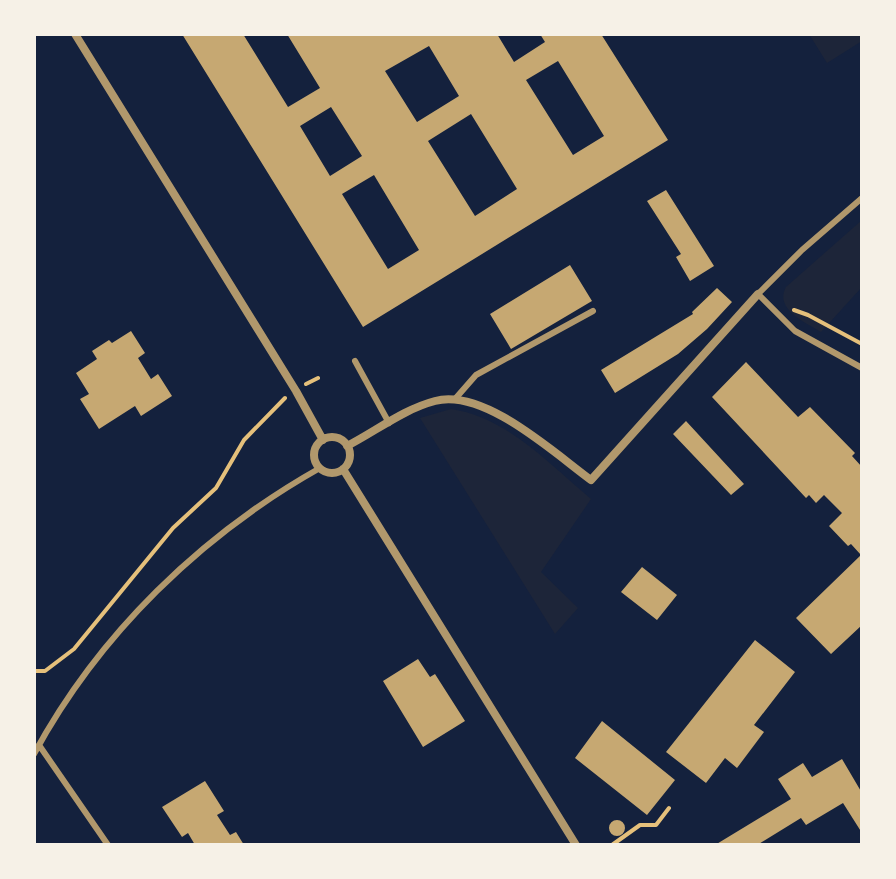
<svg xmlns="http://www.w3.org/2000/svg" width="896" height="879" font-family="'Work Sans',sans-serif">
<style>
.green{fill:#1d2539}
.building{fill:#c6a872;fill-rule:evenodd}
.lines{fill:none;stroke-linecap:round;stroke-linejoin:round}
.path{stroke:#e5c07b;stroke-width:4}
.service{stroke:#b1986c;stroke-width:6}
.minor{stroke:#b1986c;stroke-width:8}
</style>
<rect width="100%" height="100%" fill="#14213d"/>
<path class="green" d="M 809,34 L 862,34 L 862,41 L 827,63 Z
M 862,220 L 862,287 L 821,332 C 805,322 774,309 786,287 Z
M 451,409 C 507,417 550,465 591,499 L 541,572 L 578,608 L 555,634 L 420,418 Z"/>
<path class="building" d="M 182,34 L 243,34 L 288,107 L 320,88 L 287,34 L 497,34 L 514,62 L 545,42 L 540,34 L 601,34 L 668,140 L 363,327 ZM 429,46 L 459,96 L 417,122 L 385,71 ZM 558,61 L 604,136 L 573,155 L 526,80 ZM 331,107 L 362,156 L 330,176 L 300,126 ZM 471,114 L 517,189 L 475,216 L 428,141 ZM 374,175 L 419,250 L 388,269 L 342,194 Z
M 666,190 L 714,266 L 690,281 L 676,257 L 681,254 L 647,201 Z
M 570,265 L 592,301 L 511,349 L 490,314 Z
M 717,288 L 732,302 L 707,329 L 678,354 L 615,393 L 601,370 L 693,314 L 692,312 Z
M 131,331 L 145,353 L 138,358 L 151,379 L 158,374 L 172,396 L 141,416 L 135,406 L 99,429 L 80,399 L 89,394 L 76,373 L 97,359 L 92,351 L 109,340 L 112,343 Z
M 746,362 L 798,417 L 810,407 L 855,453 L 852,456 L 862,467 L 862,625 L 831,654 L 796,618 L 861,555 L 851,544 L 848,546 L 829,526 L 842,513 L 824,495 L 816,503 L 809,495 L 806,498 L 712,397 Z
M 686,421 L 744,484 L 731,495 L 673,434 Z
M 642,567 L 677,595 L 657,620 L 621,592 Z
M 755,640 L 795,672 L 754,725 L 764,732 L 737,768 L 725,758 L 706,783 L 666,752 Z
M 418,659 L 430,677 L 435,674 L 465,721 L 423,747 L 383,681 Z
M 602,721 L 675,780 L 647,815 L 575,758 Z
M 842,759 L 862,793 L 862,833 L 843,803 L 806,825 L 801,818 L 757,845 L 715,845 L 791,799 L 778,779 L 803,763 L 812,777 Z
M 205,781 L 224,811 L 217,815 L 230,835 L 236,832 L 244,845 L 195,845 L 188,833 L 182,837 L 162,807 Z
M609 828a8 8 0 1 1 16 0a8 8 0 1 1-16 0Z"/>
<g class="lines">
<path class="path" d="M 794,310 L 808,315 L 862,344
M 306,384 L 318,378
M 34,671 L 45,671 L 74,649 L 173,528 L 216,488 L 244,440 L 285,398
M 612,845 L 640,825 L 656,825 L 669,808"/>
<path class="service" d="M 862,198 L 802,250 L 758,294 L 795,331 L 862,368
M 355,361 L 389,423
M 455,399 L 476,375 L 593,311
M 39,745 L 108,845
M 34,754 C 99,634 201,535 320,468"/>
<path class="minor" d="M 75,34 L 296,391 L 323,440
M314 455a18 18 0 1 1 36 0a18 18 0 1 1-36 0Z
M 347,446 C 376,431 404,409 435,401 C 484,388 554,453 591,480 L 758,294
M 343,469 L 576,845"/>
</g>
<rect width="896" height="879" fill="none" stroke="#f6f1e7" stroke-width="72"/>
</svg>
